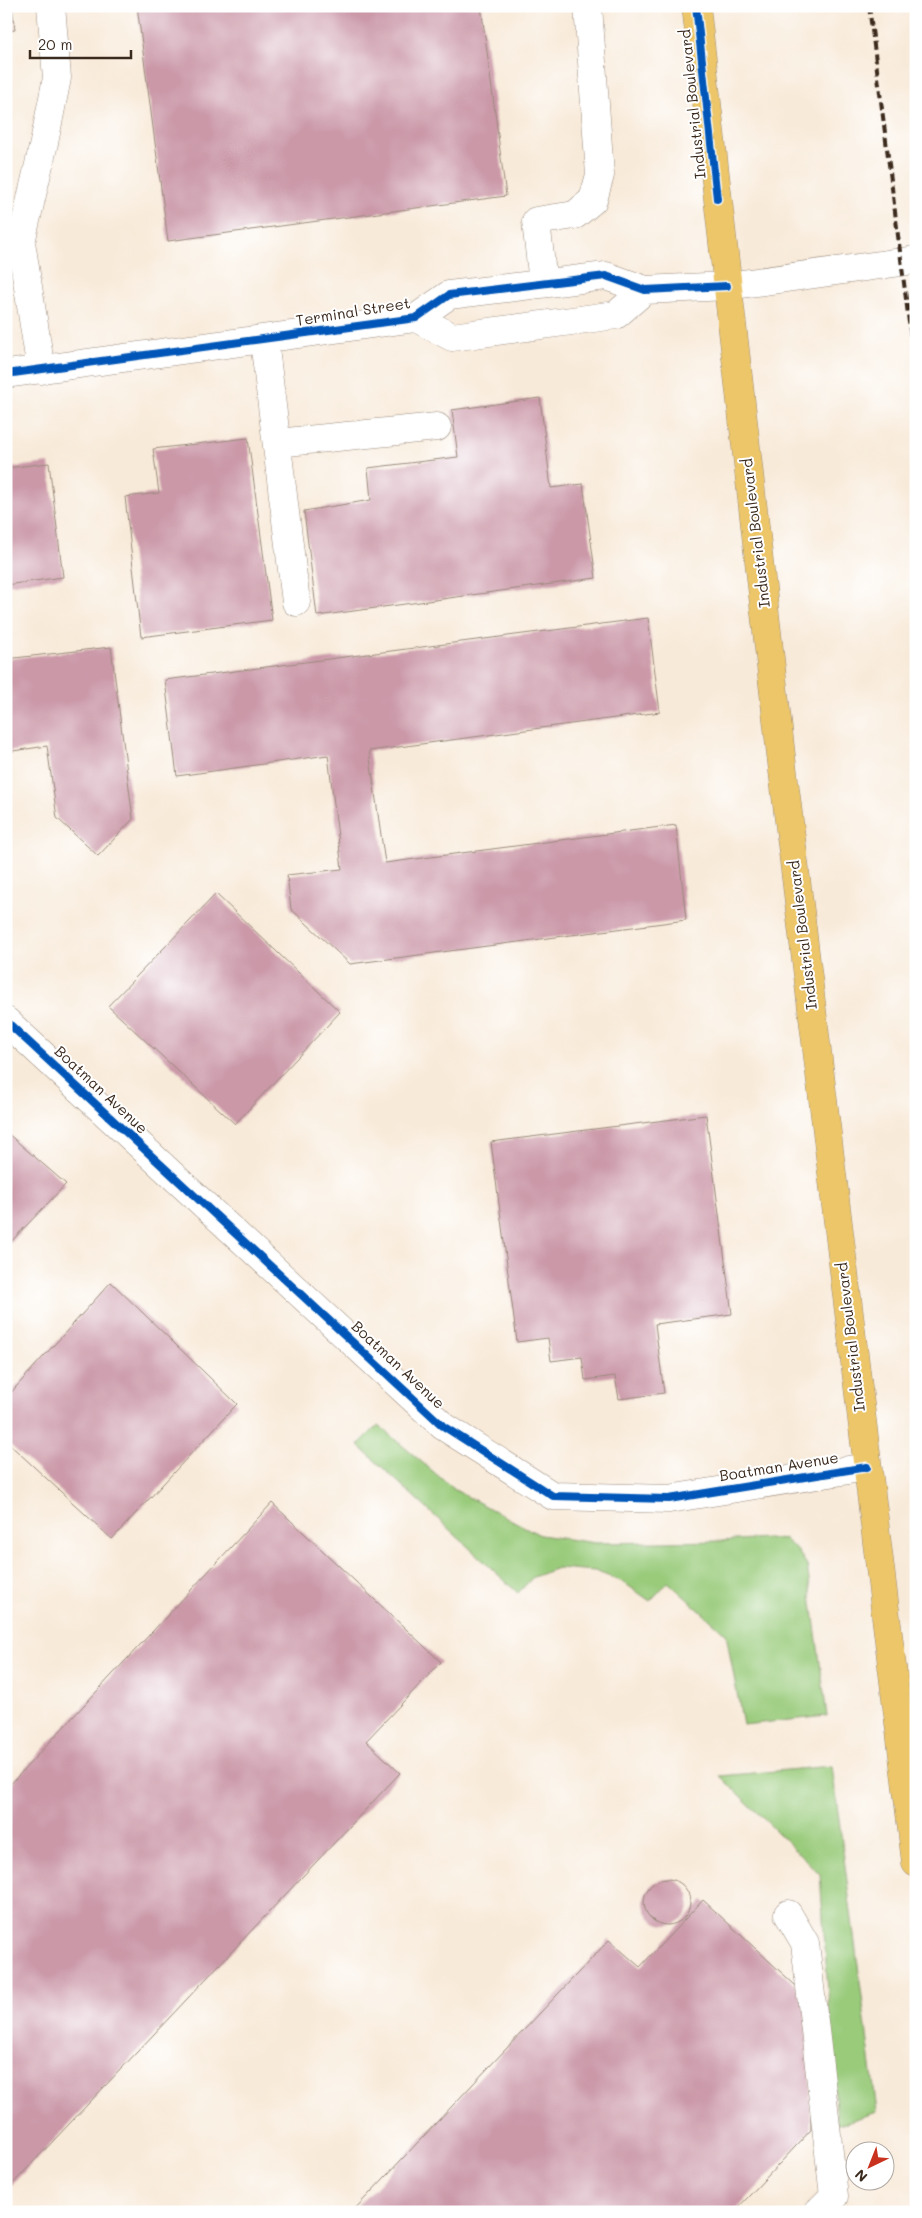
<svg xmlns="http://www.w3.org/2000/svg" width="922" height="2218" font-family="Mali,sans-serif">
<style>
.green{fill:#99cb7a;stroke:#6a7a4c}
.building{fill:#cb98a8}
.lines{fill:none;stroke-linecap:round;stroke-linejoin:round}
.minor-casing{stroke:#9a8a7c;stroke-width:29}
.major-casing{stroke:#9a8a7c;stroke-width:29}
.minor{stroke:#fff;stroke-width:28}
.major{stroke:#ecc669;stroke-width:28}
.rail{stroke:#3b2a1e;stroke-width:4;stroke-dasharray:8 4;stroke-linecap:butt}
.cycleway-casing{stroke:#fff;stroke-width:11}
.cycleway{stroke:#0057b8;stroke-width:8}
.labels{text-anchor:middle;stroke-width:4;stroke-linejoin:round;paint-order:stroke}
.street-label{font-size:15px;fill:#3b2a1e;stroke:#fff}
</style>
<rect width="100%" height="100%" fill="#fff"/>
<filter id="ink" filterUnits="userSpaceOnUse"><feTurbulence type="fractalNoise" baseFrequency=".02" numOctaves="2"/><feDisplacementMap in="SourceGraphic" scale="10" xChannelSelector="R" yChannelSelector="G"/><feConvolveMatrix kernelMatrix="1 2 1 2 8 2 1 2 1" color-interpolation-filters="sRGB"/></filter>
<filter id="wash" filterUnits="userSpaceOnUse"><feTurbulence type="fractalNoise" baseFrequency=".0096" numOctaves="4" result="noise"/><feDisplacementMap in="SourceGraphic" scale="20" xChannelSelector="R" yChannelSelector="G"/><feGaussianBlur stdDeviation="1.12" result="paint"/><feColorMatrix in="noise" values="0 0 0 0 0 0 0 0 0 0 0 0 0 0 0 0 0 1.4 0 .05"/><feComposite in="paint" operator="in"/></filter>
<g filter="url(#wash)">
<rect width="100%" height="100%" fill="#f8ead9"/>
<path class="green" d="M 378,1425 L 455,1490 L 540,1535 L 595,1543 L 722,1541 L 767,1538 L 785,1540 L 797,1550 L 807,1565 L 827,1716 L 743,1725 L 726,1634 L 668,1582 L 650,1601 L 623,1582 L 595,1571 L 558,1568 L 533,1577 L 518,1593 L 358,1445 Z
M 832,1766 L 877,2112 L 837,2125 L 820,1874 L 720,1776 Z"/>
<g id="blocks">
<path class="building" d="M 6,6 L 12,6 L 15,30 L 6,31 Z
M 137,6 L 481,6 L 506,196 L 168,241 Z
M 540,398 L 551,488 L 583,484 L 596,578 L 317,616 L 304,511 L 371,500 L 368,468 L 458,457 L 452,410 Z
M 248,438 L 272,620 L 141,637 L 125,497 L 159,493 L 153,449 Z
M 49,463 L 63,577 L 6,585 L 6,468 Z
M 648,618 L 660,712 L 369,751 L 385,863 L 676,825 L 686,920 L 350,964 L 291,909 L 287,875 L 342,869 L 328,755 L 177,776 L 165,680 Z
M 111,647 L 133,819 L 98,856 L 57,818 L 47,746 L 6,752 L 6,659 Z
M 216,894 L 340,1012 L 235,1124 L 108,1006 Z
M 706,1115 L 732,1314 L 655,1324 L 664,1393 L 619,1399 L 615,1376 L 585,1380 L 582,1357 L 551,1361 L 548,1338 L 517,1342 L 491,1142 Z
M 6,1132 L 66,1184 L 6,1247 Z
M 111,1282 L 237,1404 L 112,1539 L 6,1441 L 6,1398 Z
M 272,1503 L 441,1662 L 366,1741 L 400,1773 L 6,2191 L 6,1789 Z
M644 1902a23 23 0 1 1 46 0a23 23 0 1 1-46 0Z
M 703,1900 L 809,1998 L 811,2130 L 734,2212 L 352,2212 L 609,1940 L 640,1967 Z"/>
</g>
</g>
<g filter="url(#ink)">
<use href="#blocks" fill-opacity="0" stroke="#9a8a7c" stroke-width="1"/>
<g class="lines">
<g class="minor-casing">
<path id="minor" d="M 21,242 L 44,143 L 57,78 L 51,6
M 6,244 L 21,242 L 41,370
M 543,283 L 536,221 L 575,215 L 593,200 L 600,175 L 588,6
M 416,318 L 452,337 L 616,315 L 645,290
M 264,340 L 296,602
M 6,374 L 416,318 L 449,295 L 606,276 L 645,290 L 727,286 L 916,260
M 277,443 L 437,427
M 6,1021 L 443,1426 L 553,1496 L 669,1499 L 867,1467
M 788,1914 L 805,1943 L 834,2196 L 818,2212"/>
</g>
<g class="major-casing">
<path id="major" d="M 696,6 L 781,755 L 916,1863"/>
</g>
<use href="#minor" class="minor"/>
<use href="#major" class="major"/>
<path class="rail" d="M 869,6 L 916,378"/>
<g class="cycleway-casing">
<path id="cycleway" d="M 696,6 L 717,199
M 6,374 L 416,318 L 449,295 L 606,276 L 645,290 L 727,286
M 6,1021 L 443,1426 L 553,1496 L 669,1499 L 867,1467"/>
</g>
<use href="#cycleway" class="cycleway"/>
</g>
</g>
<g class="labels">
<g class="street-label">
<text transform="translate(693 104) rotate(-96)" y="5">Industrial Boulevard</text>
<text transform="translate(353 312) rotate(-9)" y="5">Terminal Street</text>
<text transform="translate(756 533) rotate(-97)" y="5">Industrial Boulevard</text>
<text transform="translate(803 935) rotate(-97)" y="5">Industrial Boulevard</text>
<text transform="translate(101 1090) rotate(43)" y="5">Boatman Avenue</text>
<text transform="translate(851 1337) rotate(-97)" y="5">Industrial Boulevard</text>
<text transform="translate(398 1365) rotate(43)" y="5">Boatman Avenue</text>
<text transform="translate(779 1467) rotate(-9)" y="5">Boatman Avenue</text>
</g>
</g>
<rect width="922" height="2218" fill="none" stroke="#fff" stroke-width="25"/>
<g transform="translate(870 2166) rotate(223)"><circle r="24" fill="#ffffff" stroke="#b1aaa5"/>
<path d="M0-4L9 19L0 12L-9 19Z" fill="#c8321e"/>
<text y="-8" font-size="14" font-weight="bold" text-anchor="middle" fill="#3b2a1e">N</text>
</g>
<path d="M30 50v8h101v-8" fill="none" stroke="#3b2a1e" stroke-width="2.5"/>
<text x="38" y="50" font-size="15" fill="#3b2a1e" stroke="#ffffff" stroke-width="4" paint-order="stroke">20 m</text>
</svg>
